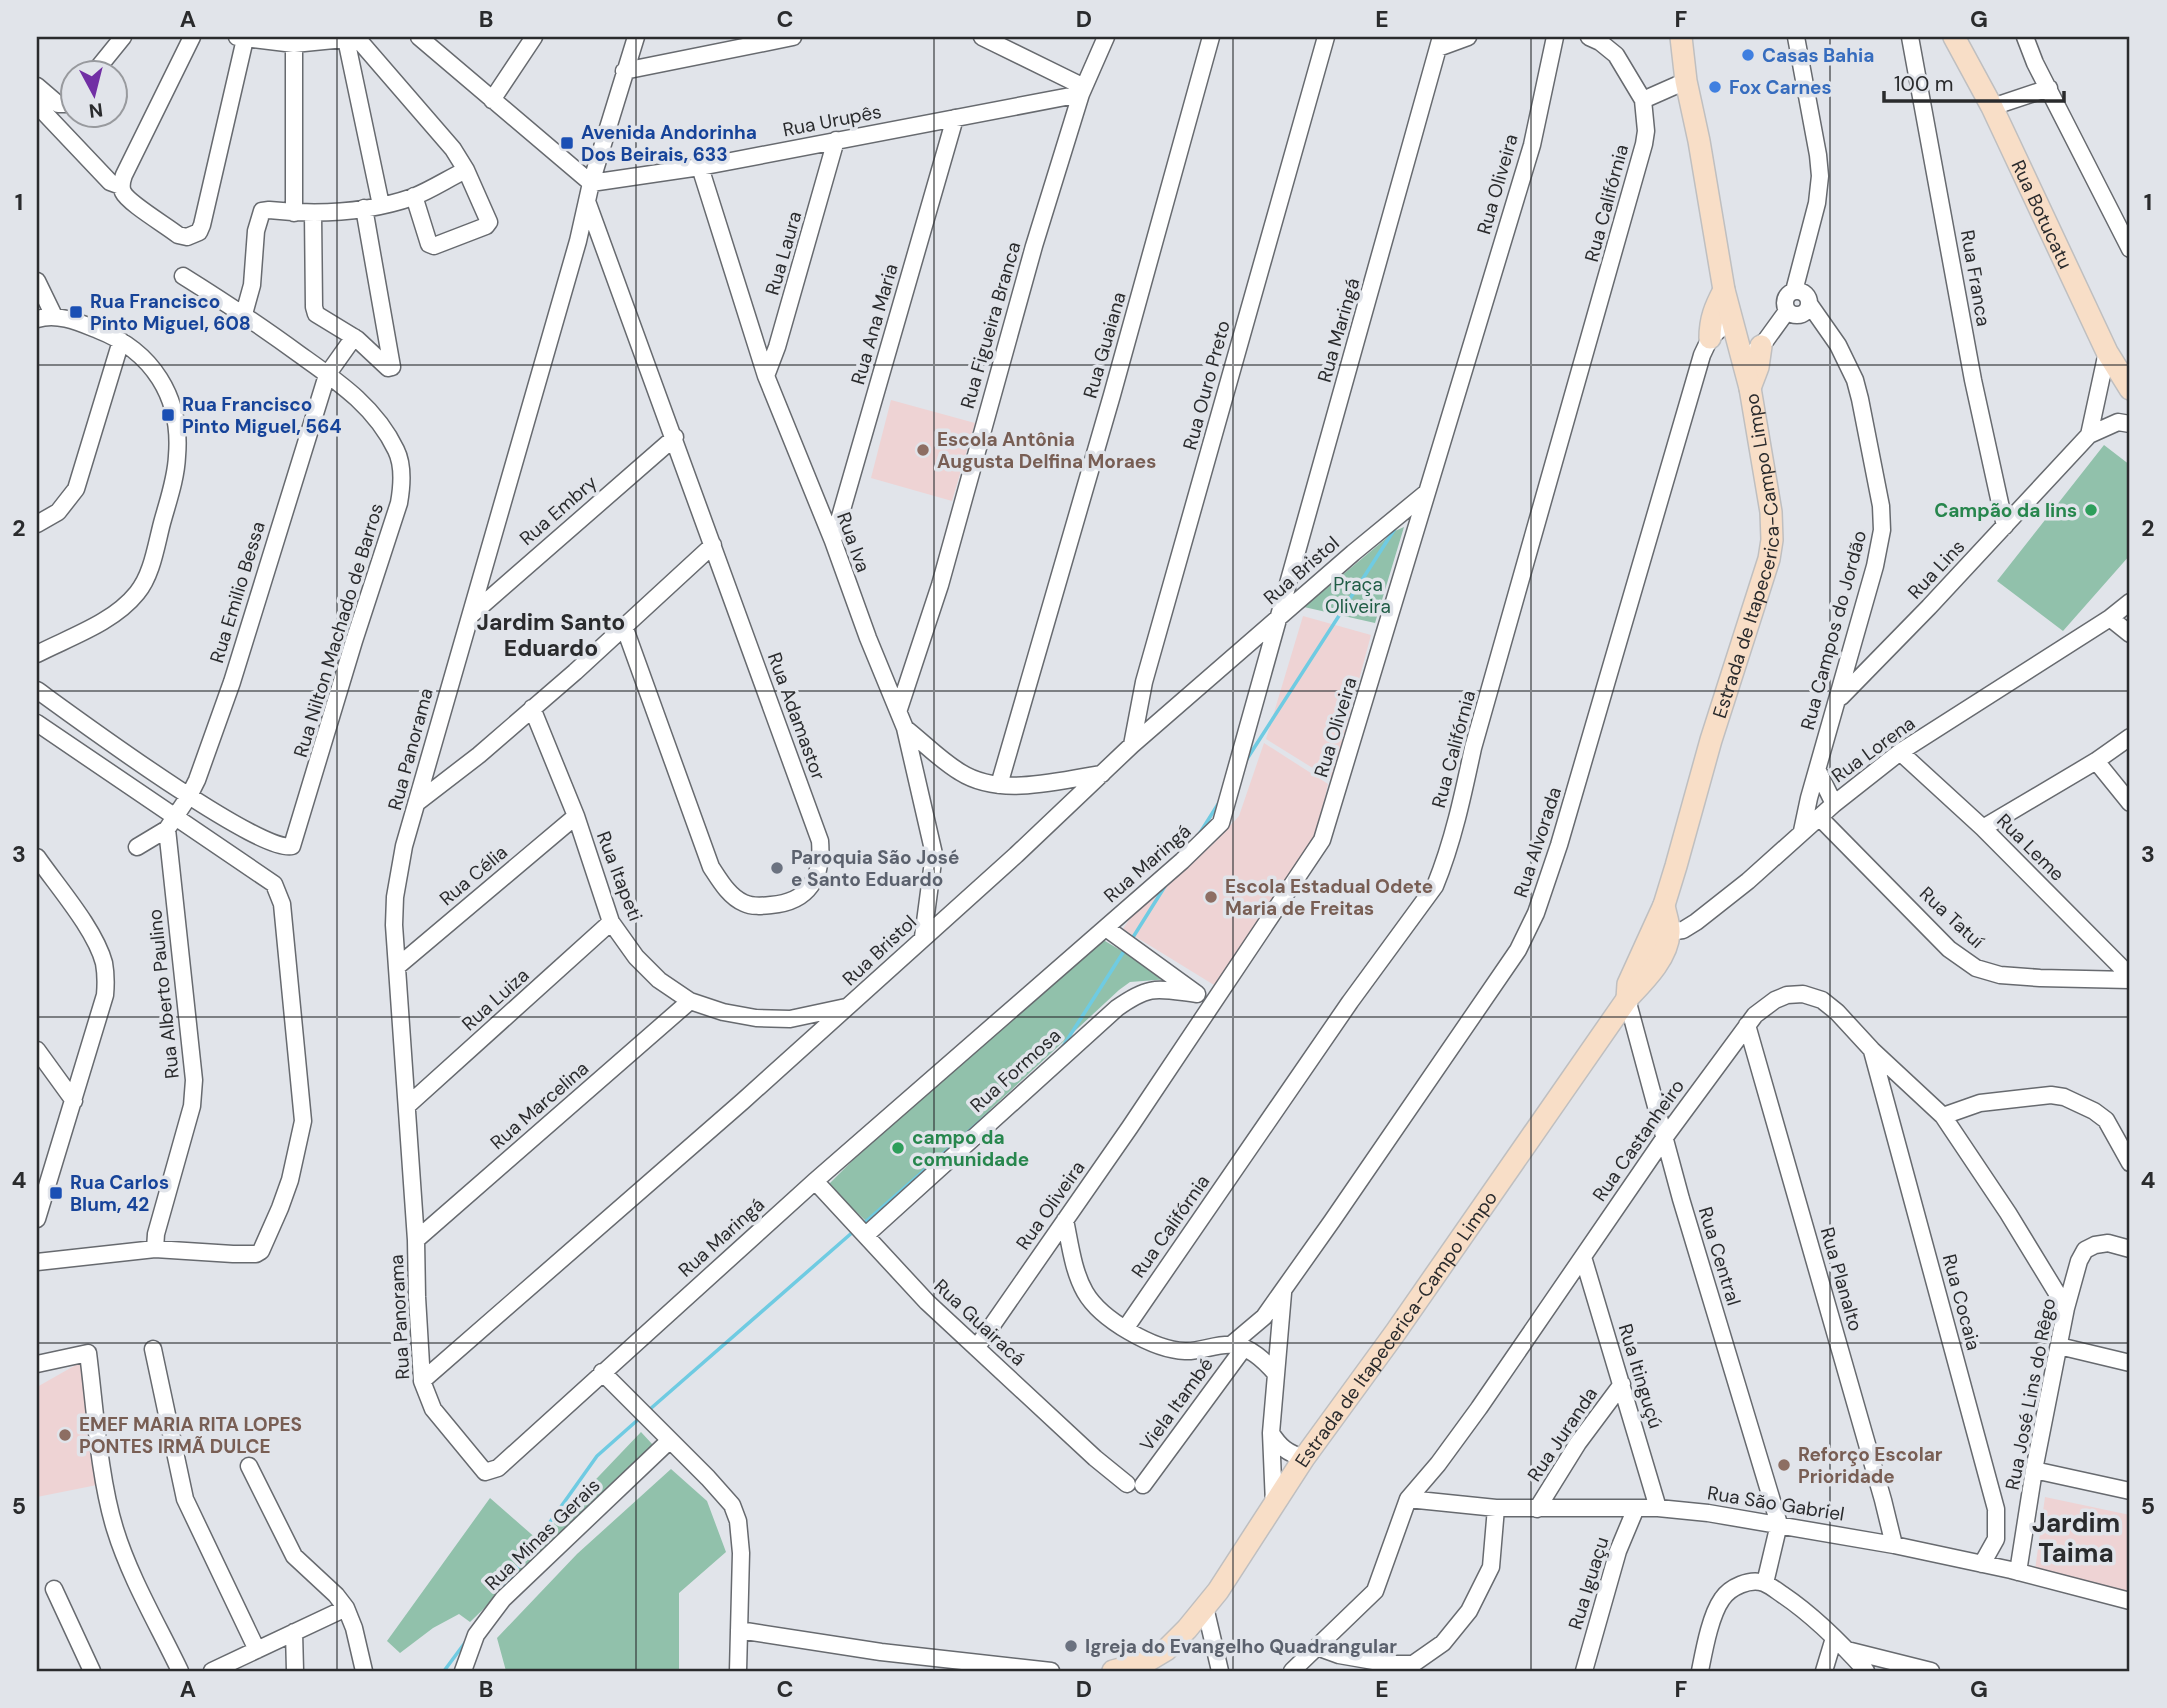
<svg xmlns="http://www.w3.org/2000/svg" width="2167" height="1708" font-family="'DM Sans',sans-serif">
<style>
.education{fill:#eed3d4}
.green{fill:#91c1ab}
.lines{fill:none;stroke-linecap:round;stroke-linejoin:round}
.stream{stroke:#6fcbe2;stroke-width:3.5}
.minor-casing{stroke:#676a6f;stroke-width:19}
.major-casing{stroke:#bfbfc0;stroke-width:24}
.minor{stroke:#fff;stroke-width:16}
.major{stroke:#f8dec7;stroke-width:21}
.grid{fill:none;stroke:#2a2b2d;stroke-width:2;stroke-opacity:0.55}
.shop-dot{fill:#3f7fe0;stroke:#e1e4ea;stroke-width:2.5}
.transit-dot{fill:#1a4fb4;stroke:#e1e4ea;stroke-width:2.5}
.education-dot{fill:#8d6e63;stroke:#e1e4ea;stroke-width:2.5}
.leisure-dot{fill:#2e9e5b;stroke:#e1e4ea;stroke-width:2.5}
.worship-dot{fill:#6b7280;stroke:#e1e4ea;stroke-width:2.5}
.labels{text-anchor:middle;stroke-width:7;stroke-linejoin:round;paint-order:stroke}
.shop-label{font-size:19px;font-weight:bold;fill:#366cbe;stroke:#e1e4ea;text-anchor:start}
.street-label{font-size:19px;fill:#2a2b2d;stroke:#e1e4ea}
.transit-label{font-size:19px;font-weight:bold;fill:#164399;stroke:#e1e4ea;text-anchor:start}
.education-label{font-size:19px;font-weight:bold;fill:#785e54;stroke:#e1e4ea;text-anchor:start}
.leisure-label{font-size:19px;font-weight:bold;fill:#27864d;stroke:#e1e4ea;text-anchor:end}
.park-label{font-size:19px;fill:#205d46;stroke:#e1e4ea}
.worship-label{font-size:19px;font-weight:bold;fill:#5b616d;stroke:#e1e4ea;text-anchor:start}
.quarter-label{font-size:23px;font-weight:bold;fill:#2a2b2d;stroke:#e1e4ea}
.district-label{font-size:26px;font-weight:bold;fill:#2a2b2d;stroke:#e1e4ea}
.neatline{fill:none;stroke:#2a2b2d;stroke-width:2.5}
.grid-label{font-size:23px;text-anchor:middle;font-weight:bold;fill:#2a2b2d}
</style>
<rect width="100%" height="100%" fill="#e1e4ea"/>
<path class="education" d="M 891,400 L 975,423 L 952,501 L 871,478 Z
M 1303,616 L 1371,635 L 1332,780 L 1266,739 Z
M 1264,743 L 1328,784 L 1316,836 L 1214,985 L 1123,929 L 1136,909 L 1213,844 L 1239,816 Z
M 81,1362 L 102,1484 L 37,1497 L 37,1387 Z
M 2045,1497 L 2130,1515 L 2130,1595 L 2035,1570 Z"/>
<path class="green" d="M 2104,445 L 2130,465 L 2130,555 L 2063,631 L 1997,581 Z
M 1404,527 L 1375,623 L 1304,607 L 1395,531 Z
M 1100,938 L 1169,979 L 1130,982 L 1119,990 L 868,1223 L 828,1185 L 853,1160 Z
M 641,1432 L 653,1445 L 470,1622 L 459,1614 L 433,1628 L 400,1653 L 387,1641 L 490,1498 L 538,1540 Z
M 671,1469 L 707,1501 L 726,1552 L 679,1593 L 679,1671 L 506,1671 L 497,1638 L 577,1554 Z"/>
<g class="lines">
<path class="stream" d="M 1245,762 L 1396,527
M 1198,836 L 1220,801
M 1130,942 L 1167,883
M 1060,1051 L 1126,948
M 863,1224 L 994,1109
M 649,1410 L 854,1231
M 501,1591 L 597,1456 L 641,1417
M 444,1671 L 467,1640"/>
<g class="minor-casing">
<path id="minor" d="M 192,37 L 124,175 C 122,181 120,186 123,192 C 128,203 167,226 178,235 L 187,237 L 199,232 L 202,225 L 245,39
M 237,37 L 294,44 L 354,38
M 419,37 L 591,183 L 700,167 L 1081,94
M 636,37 L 591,183 L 578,241 L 404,846 L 395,897 L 394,925 L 416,1240 L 417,1297 L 422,1381 L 433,1409 L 485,1472 L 498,1468 L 815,1181 L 1182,861 L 1221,823 L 1441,37
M 982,37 L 1084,87
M 1910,37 L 1973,380 L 2005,526
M 2025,37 L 2035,63 L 2130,249
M 357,38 L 453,149 L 466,170 L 489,222 L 486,226 L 434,246 L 429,244 L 414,196
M 346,39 L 381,205
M 294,44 L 294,213
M 1438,48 L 1468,37
M 624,71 L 793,37
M 93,74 L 123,37
M 37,86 L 58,104 L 66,104 L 74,97
M 492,100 L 534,37
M 1643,100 L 1686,81
M 37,105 L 110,182 L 121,186
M 1992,107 L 2049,88
M 700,167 L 766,376 L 833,541 L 868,638 L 905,728 L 934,854 L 923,937
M 588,204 L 820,841 C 823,877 809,902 771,905 C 762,906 752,907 744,903 C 729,897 719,879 711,867 L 624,626
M 364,208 L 392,367
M 313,213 L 314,307 L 316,314 L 357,339 L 388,368 L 392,367
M 37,281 L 54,316
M1785 303a12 12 0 1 1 24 0a12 12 0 1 1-24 0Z
M 1794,291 L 1817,203 L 1820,176 L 1818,155 L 1796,37
M 244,314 L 252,285 L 256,231 L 262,211 L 269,210 C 316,215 367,213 413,197 C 431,190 449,178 466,170
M 37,319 C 58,313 78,322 98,330 C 152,351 182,397 177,456 C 176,479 168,501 162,523 C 156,546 152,575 137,593 C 113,623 70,637 37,654
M 1754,352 L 1766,340 L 1787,311
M 766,376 L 777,347 L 836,140
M 2089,435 L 2107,352
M 37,524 L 58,512 L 76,489 L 121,341
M 833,541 L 955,118
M 471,615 L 675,437
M 2110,618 L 2130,634
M 37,690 C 73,716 261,855 292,846 L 354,641 L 399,503 C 402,486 404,466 396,450 C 375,406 337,381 299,354 C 261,326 223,301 183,276
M 1841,697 L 1929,607 L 2089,435 L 2118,422 L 2130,424
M 532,708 L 576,816 L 611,922 L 636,957 L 659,980 L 690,1001 L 723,1012 L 756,1018 L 790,1019 L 846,1007
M 899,709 L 940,585 L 1034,246 L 1081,94 L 1106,37
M 37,723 L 274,884 L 282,904 L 303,1121 L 290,1180 L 280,1208 L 261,1251 L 256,1254 L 233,1254 L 155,1249 L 37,1262
M 905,728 C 923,742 940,760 960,772 C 1001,798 1058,780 1102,774
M 1132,745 L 1144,682 L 1326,37
M 1900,752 L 1983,828 L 2130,976
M 2096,761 L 2130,803
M 1818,771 L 1834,804
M 999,785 L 1112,395 L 1211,37
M 418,802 L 479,755 L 575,672 L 713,545
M 1819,817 L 1949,949 L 1976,968 L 2000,975 L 2040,978 L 2130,980
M 1983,828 L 2096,761 L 2130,737
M 1802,831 L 1809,798 L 1875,566 L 1882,530 L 1881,506 L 1860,399 L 1855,380 L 1838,345 L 1810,305
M 137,847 L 167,829
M 37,857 C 57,886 95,929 104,963 C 106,974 106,984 105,995 L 37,1219
M 1106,928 L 1197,994
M 1660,933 L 1683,930 L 1696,922 L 1748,881 L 1834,804 L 1900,752 L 2110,618 L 2130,602
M 398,966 L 576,816
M 1627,999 L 1681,1199 L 1779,1524 L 1765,1583
M 1747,1025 L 1883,1500 L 1894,1545
M 37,1050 L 74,1101
M 1872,1051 L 1996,1509 L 1996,1539 L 1982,1564
M 407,1106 L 611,922
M 1943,1116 L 1980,1103 L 2051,1095 L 2064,1097 L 2094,1111 L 2106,1120 L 2130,1163
M 815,1181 L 927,1302 L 1095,1458 L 1127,1484
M 1065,1220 C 1070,1244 1073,1271 1085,1292 C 1101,1320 1154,1350 1185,1351 C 1200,1352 1218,1343 1233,1345 C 1251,1347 1265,1361 1276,1374
M 866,1235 L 1117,1008 C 1151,984 1157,989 1197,994
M 416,1240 L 690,1001
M 155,1249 L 156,1234 L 192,1106 L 194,1080 L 167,829 L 189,796 L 197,780 L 232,682 L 327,375 L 354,337
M 1583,1257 L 1658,1508
M 1125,1329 L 1350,1002 L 1435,886 C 1453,842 1463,795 1473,748 L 1644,144 L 1646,131 L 1643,100 L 1616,55 L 1600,42 L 1589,37
M 1232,1344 L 1264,1317 L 1332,1221 L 1518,950 L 1536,913 L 1559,845 L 1702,355 L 1710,338 L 1719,330
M 2059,1346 L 2130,1363
M 977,1347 L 1130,1127 L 1322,840 L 1532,145 L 1555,37
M 153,1349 L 185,1499 L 257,1650
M 37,1364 L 88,1353 C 95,1408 99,1477 115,1529 C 130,1578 158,1625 180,1671
M 602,1372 L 708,1478 L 732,1505 L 738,1521 L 741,1553 L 738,1671
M 422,1381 L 743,1101 L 1016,855 L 1132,745 L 1353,553 L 1426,493
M 1271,1433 C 1280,1447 1287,1453 1304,1458
M 249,1466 L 294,1556 L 336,1595 L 346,1608 L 354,1628 L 364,1671
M 2034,1470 L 2130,1491
M 1143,1485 L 1243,1349
M 1408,1499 L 1496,1508 L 1658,1508 L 1708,1513 L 1894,1545 L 2011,1570 L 2130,1601
M 1274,1504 L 1271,1433 L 1283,1293
M 1537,1509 L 1578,1443 L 1622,1384
M 2018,1572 L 2034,1470 L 2066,1308 L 2079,1261 L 2085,1250 L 2095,1245 L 2108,1243 L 2130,1249
M 54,1589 L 92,1671
M 1205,1607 L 1220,1671
M 739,1630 L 881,1652 L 1051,1671
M 294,1632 L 295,1671
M 1317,1647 L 1339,1655 L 1391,1664 L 1413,1664 L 1443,1643 L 1469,1611 L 1491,1567 L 1496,1508
M 1847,1650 L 1931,1671
M 212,1671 L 346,1608
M 463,1671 L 476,1635 L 503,1599 L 669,1441
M 1292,1671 L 1375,1591 L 1408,1499 L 1438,1464 L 1479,1408 L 1665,1137 L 1755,1015 L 1775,1000 L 1787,995 L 1803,994 L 1822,1000 L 1837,1012 L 1872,1050 L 1943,1116 L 2008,1213 L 2066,1308
M 1584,1671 L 1618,1551 L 1636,1508
M 1700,1671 C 1704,1651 1710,1616 1722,1599 C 1730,1587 1750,1578 1764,1583 C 1771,1586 1777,1591 1783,1595 C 1814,1616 1841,1643 1866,1671
M 1824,1671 L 1834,1638"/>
</g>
<g class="major-casing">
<g id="major">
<path id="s1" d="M 1954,37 L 1992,107 L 2107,352 L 2130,389"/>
<path d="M 1710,338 C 1710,319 1715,307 1724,290"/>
<path d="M 1750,388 L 1758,367 L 1761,346"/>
<path id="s2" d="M 1627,999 L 1628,984 L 1664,905 L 1676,866 L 1711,740 L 1769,559 L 1772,540 L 1771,512 L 1750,388 L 1724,290 L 1699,141 L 1686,81 L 1681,37"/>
<path id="s3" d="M 1113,1671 L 1146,1662 L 1166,1650 L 1187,1629 L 1218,1591 L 1304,1458 L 1395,1333 L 1627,999 C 1643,982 1668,958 1669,933 C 1670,925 1665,913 1664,905"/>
</g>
</g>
<use href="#minor" class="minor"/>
<use href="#major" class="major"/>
</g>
<path class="grid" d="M 337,37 L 337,1671M 636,37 L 636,1671M 934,37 L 934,1671M 1233,37 L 1233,1671M 1531,37 L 1531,1671M 1830,37 L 1830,1671M 37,365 L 2130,365M 37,691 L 2130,691M 37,1017 L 2130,1017M 37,1343 L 2130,1343"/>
<g class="shop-dot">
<circle cx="1748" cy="55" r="7"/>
<circle cx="1715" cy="87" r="7"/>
</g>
<g class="transit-dot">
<rect x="560" y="136" width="14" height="14" rx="3.5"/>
<rect x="69" y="305" width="14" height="14" rx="3.5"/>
<rect x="161" y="408" width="14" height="14" rx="3.5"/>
<rect x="49" y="1186" width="14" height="14" rx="3.5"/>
</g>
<g class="education-dot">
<circle cx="923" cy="450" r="7"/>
<circle cx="1211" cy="897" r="7"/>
<circle cx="65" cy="1435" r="7"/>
<circle cx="1784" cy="1465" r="7"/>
</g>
<g class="leisure-dot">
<circle cx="2091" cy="510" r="7"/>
<circle cx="898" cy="1148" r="7"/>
</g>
<g class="worship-dot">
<circle cx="777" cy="868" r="7"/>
<circle cx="1071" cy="1646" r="7"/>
</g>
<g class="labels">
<g class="shop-label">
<text x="1762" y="62">Casas Bahia</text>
<text x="1729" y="94">Fox Carnes</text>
</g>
<g class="street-label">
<text transform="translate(832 120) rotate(-11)" y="7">Rua Urupês</text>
<text transform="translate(1497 184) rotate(-74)" y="7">Rua Oliveira</text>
<text transform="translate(1606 203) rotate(-75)" y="7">Rua Califórnia</text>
<text dy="7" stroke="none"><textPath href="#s1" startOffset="198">Rua Botucatu</textPath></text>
<text transform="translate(783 253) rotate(-74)" y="7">Rua Laura</text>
<text transform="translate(1976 278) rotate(80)" y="7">Rua Franca</text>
<text transform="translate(874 324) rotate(-74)" y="7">Rua Ana Maria</text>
<text transform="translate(990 325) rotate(-74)" y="7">Rua Figueira Branca</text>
<text transform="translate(1338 330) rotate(-74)" y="7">Rua Maringá</text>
<text transform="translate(1104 345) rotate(-74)" y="7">Rua Guaiana</text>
<text transform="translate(1206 385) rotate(-75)" y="7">Rua Ouro Preto</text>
<text transform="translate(558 510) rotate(-41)" y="7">Rua Embry</text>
<text transform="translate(854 542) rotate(70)" y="7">Rua Iva</text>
<text dy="7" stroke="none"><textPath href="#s2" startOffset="464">Estrada de Itapecerica-Campo Limpo</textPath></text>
<text transform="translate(1936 569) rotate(-47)" y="7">Rua Lins</text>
<text transform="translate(1301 570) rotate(-41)" y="7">Rua Bristol</text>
<text transform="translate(237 592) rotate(-73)" y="7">Rua Emilio Bessa</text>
<text transform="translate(338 630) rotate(-73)" y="7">Rua Nilton Machado de Barros</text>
<text transform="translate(1833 630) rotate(-75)" y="7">Rua Campos do Jordão</text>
<text transform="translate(797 716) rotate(70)" y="7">Rua Adamastor</text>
<text transform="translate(1335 727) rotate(-73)" y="7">Rua Oliveira</text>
<text transform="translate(410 749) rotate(-75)" y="7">Rua Panorama</text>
<text transform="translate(1453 749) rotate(-75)" y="7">Rua Califórnia</text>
<text transform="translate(1873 749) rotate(-36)" y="7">Rua Lorena</text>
<text transform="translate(1537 842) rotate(-72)" y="7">Rua Alvorada</text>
<text transform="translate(2031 847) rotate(45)" y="7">Rua Leme</text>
<text transform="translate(1147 863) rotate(-41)" y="7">Rua Maringá</text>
<text transform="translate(473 875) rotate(-40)" y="7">Rua Célia</text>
<text transform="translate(620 876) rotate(69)" y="7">Rua Itapeti</text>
<text transform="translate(1952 917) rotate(43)" y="7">Rua Tatuí</text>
<text transform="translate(879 950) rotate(-43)" y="7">Rua Bristol</text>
<text transform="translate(163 994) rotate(-96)" y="7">Rua Alberto Paulino</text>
<text transform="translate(495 999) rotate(-42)" y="7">Rua Luiza</text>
<text transform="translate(1015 1070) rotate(-42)" y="7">Rua Formosa</text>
<text transform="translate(539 1105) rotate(-41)" y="7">Rua Marcelina</text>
<text transform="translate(1638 1140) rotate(-55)" y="7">Rua Castanheiro</text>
<text transform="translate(1050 1205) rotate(-55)" y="7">Rua Oliveira</text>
<text transform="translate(1170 1226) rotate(-55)" y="7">Rua Califórnia</text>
<text transform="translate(721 1237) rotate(-42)" y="7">Rua Maringá</text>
<text transform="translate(1720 1256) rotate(73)" y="7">Rua Central</text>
<text transform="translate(1842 1279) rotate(74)" y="7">Rua Planalto</text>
<text transform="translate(1962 1302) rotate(75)" y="7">Rua Cocaia</text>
<text transform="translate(399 1317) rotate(-93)" y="7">Rua Panorama</text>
<text transform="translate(980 1322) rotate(43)" y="7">Rua Guairacá</text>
<text dy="7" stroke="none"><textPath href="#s3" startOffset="453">Estrada de Itapecerica-Campo Limpo</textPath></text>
<text transform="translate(1641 1376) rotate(73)" y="7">Rua Itinguçú</text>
<text transform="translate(2030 1394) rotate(-79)" y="7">Rua José Lins do Rêgo</text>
<text transform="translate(1176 1404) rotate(-54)" y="7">Viela Itambé</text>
<text transform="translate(1562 1434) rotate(-56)" y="7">Rua Juranda</text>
<text transform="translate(1776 1503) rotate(9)" y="7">Rua São Gabriel</text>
<text transform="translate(542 1534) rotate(-44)" y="7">Rua Minas Gerais</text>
<text transform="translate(1588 1583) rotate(-73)" y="7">Rua Iguaçu</text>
</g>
<g class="transit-label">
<text x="581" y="139">Avenida Andorinha<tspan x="581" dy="22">Dos Beirais, 633</tspan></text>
<text x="90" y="308">Rua Francisco<tspan x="90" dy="22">Pinto Miguel, 608</tspan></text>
<text x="182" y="411">Rua Francisco<tspan x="182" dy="22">Pinto Miguel, 564</tspan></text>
<text x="70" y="1189">Rua Carlos<tspan x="70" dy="22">Blum, 42</tspan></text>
</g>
<g class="education-label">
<text x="937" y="446">Escola Antônia<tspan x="937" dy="22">Augusta Delfina Moraes</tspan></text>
<text x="1225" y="893">Escola Estadual Odete<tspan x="1225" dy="22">Maria de Freitas</tspan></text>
<text x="79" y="1431">EMEF MARIA RITA LOPES<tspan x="79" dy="22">PONTES IRMÃ DULCE</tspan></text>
<text x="1798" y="1461">Reforço Escolar<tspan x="1798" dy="22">Prioridade</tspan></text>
</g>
<g class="leisure-label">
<text x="2077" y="517">Campão da lins</text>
<text x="912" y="1144" text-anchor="start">campo da<tspan x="912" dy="22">comunidade</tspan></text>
</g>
<g class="park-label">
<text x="1358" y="591">Praça<tspan x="1358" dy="22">Oliveira</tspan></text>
</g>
<g class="worship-label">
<text x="791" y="864">Paroquia São José<tspan x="791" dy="22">e Santo Eduardo</tspan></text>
<text x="1085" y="1653">Igreja do Evangelho Quadrangular</text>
</g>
<g class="quarter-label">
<text x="551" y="630">Jardim Santo<tspan x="551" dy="26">Eduardo</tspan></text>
</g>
<g class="district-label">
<text x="2076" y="1532">Jardim<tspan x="2076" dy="30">Taima</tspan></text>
</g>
</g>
<rect width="2167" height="1708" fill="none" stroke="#e1e4ea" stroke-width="77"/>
<g transform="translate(94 94) rotate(173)"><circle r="33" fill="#e1e4ea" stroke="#989a9e" stroke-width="2"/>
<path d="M0-5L12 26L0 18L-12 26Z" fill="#712fa4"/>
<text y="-10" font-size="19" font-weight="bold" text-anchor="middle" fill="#2a2b2d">N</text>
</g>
<path d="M1884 91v10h180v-10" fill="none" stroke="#2a2b2d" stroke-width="3.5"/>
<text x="1894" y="91" font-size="21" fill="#2a2b2d" stroke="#e1e4ea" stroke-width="5" paint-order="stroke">100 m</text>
<rect x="38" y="38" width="2090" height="1632" class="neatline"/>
<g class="grid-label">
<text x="188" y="27">A</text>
<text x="486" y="27">B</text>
<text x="785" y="27">C</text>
<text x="1084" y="27">D</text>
<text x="1382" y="27">E</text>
<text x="1681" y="27">F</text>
<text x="1979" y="27">G</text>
<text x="19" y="210">1</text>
<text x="2148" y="210">1</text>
<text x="19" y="536">2</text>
<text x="2148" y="536">2</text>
<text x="19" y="862">3</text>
<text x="2148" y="862">3</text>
<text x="19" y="1188">4</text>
<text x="2148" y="1188">4</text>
<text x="19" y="1514">5</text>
<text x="2148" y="1514">5</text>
<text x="188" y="1697">A</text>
<text x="486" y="1697">B</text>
<text x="785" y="1697">C</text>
<text x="1084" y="1697">D</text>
<text x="1382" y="1697">E</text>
<text x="1681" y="1697">F</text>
<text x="1979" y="1697">G</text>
</g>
</svg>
